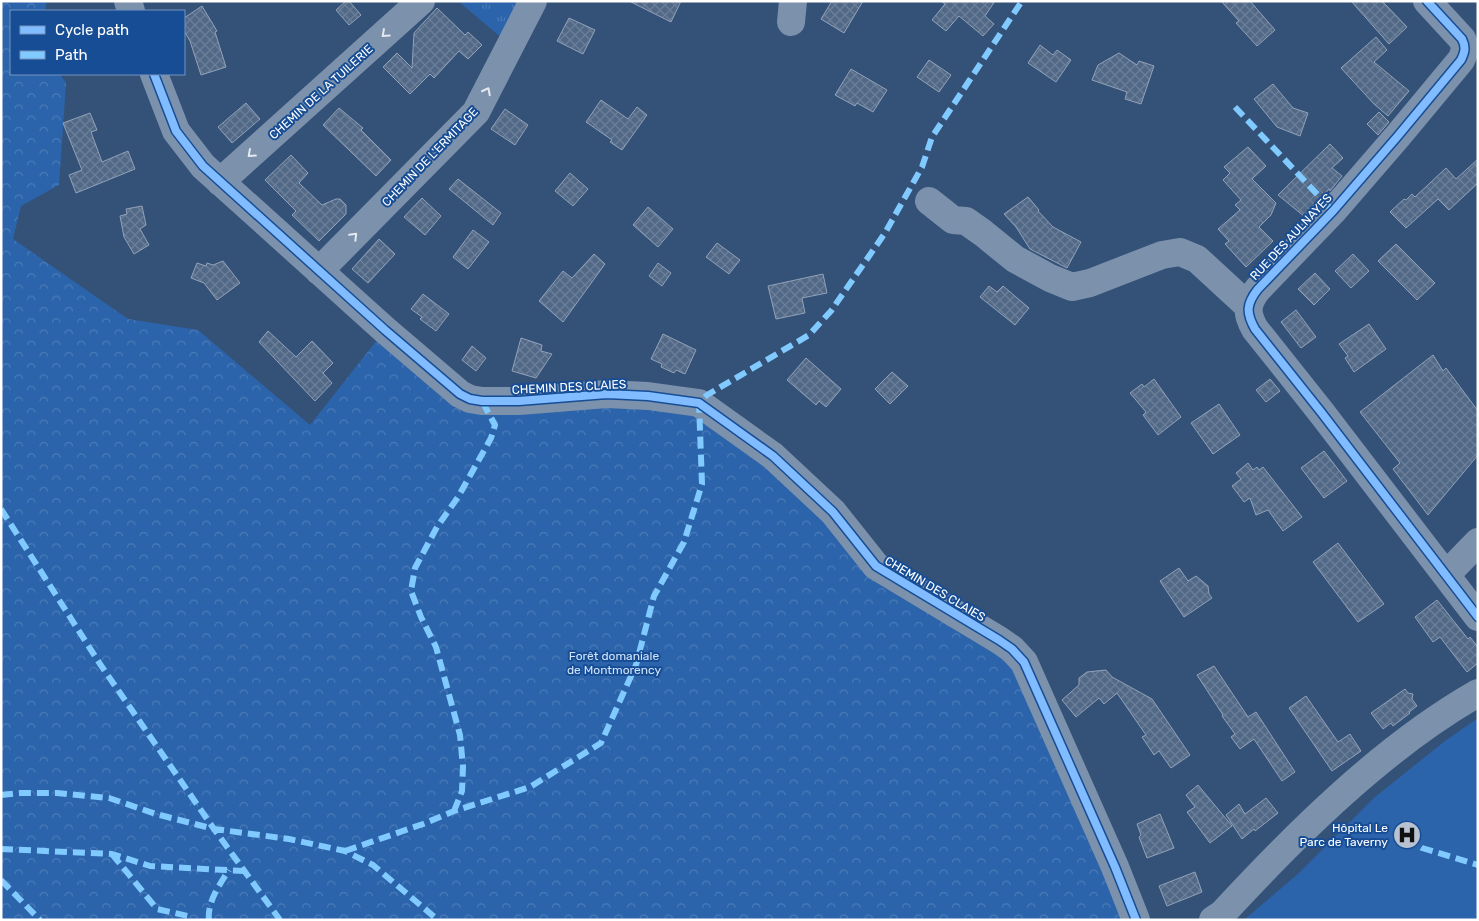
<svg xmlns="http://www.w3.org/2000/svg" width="1479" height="921" font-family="Rubik,sans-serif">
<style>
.grass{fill:url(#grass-tufts)}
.forest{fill:url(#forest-crowns)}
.green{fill:#2b64ab}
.building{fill:url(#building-cross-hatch);stroke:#92a2b8}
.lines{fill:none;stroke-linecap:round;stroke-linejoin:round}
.minor{stroke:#7c91ab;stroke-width:28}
.quiet{stroke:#80caff;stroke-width:6;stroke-dasharray:12 6;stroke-linecap:butt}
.cycleway-casing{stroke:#174d95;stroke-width:11}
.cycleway{stroke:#80bcff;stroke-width:8}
.oneway{stroke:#e5e9ee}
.labels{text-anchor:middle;stroke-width:4;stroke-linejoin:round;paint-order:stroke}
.street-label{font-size:12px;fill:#fff;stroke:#174d95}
.park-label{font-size:12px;fill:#cfe3fc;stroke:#174d95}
.poi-label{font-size:12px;fill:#fff;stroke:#174d95;text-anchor:end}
</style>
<defs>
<pattern id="grass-tufts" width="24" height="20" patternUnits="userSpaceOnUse" patternTransform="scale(1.25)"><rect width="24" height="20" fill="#2b64ab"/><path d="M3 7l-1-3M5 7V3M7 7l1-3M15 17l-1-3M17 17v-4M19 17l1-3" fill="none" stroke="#4b7bb8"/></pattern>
<pattern id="forest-crowns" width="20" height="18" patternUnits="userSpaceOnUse" patternTransform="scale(1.25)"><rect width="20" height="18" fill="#2b64ab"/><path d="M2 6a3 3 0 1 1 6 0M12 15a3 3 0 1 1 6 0" fill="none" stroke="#4b7bb8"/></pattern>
<pattern id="building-cross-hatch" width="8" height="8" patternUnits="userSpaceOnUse" patternTransform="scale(1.25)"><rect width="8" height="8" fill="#516887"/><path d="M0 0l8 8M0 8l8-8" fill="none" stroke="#6b7f99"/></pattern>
</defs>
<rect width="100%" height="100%" fill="#345178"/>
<path class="grass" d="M 458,1 L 533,1 L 510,45 Z"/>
<path class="forest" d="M 1,1 L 47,1 L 45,11 L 11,11 L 11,74 L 60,74 L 66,83 L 59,185 L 21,206 L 13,239 L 128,319 L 198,330 L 310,425 L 385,330 L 460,394 L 699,403 L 871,561 L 999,640 L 1136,920 L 1,920 Z"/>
<path class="green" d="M 1478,718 L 1478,920 L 1244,920 L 1299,873 L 1375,797 L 1445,741 Z"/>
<path class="building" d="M 346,1 L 349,1 L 361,15 L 349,25 L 336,10 Z
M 629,1 L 681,1 L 671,22 Z
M 832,1 L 863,1 L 844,33 L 821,19 Z
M 941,1 L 995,1 L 985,16 L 994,24 L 983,36 L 959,16 L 946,31 L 932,20 L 945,4 Z
M 1221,1 L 1250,1 L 1275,30 L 1257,46 L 1236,23 L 1239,21 Z
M 1351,1 L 1382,1 L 1407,27 L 1389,44 Z
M 202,6 L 217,31 L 215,32 L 226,67 L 201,75 L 190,41 L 184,31 L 184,18 Z
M 437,8 L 465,35 L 468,32 L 482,45 L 468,59 L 459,51 L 434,78 L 430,74 L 410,94 L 383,67 L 397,53 L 412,68 L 414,33 Z
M 569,18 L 595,30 L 583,54 L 557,41 Z
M 1376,37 L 1387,50 L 1374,62 L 1409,91 L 1388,116 L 1374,104 L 1341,68 Z
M 1040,45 L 1053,55 L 1057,50 L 1071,60 L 1056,82 L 1028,63 Z
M 1119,53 L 1137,65 L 1139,61 L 1154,66 L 1141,104 L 1125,99 L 1127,92 L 1092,80 L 1098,65 Z
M 929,60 L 951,75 L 939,92 L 917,77 Z
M 851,69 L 887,90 L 873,112 L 857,103 L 855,106 L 835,95 Z
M 1273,84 L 1293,108 L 1308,113 L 1300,136 L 1277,127 L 1254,99 Z
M 601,100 L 628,119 L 637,107 L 647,115 L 622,150 L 610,142 L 612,140 L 586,122 Z
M 246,103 L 260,119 L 232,143 L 218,127 Z
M 339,108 L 363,128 L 361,130 L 391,160 L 376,176 L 323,125 Z
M 505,109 L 528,125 L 515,145 L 491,129 Z
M 1379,112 L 1389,122 L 1378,135 L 1367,124 Z
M 90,113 L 97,130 L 91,132 L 102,162 L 128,151 L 135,169 L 76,193 L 69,175 L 82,170 L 63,123 Z
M 1330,144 L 1343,158 L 1332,168 L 1342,176 L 1330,191 L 1329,189 L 1305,217 L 1278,195 Z
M 1248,147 L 1266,166 L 1252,179 L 1276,203 L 1271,215 L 1259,227 L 1273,241 L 1246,267 L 1225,244 L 1229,241 L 1218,229 L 1240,210 L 1235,205 L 1241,200 L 1223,180 L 1230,173 L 1224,167 Z
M 291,155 L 308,173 L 299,183 L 322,205 L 336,199 L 340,199 L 346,205 L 346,214 L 319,241 L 292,215 L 296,211 L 265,180 Z
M 1478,159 L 1478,183 L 1449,210 L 1438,199 L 1406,228 L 1390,212 L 1404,199 L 1406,200 L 1412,194 L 1415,197 L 1446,168 L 1456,179 Z
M 570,173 L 588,189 L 573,206 L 555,191 Z
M 458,179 L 501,213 L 493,225 L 449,189 Z
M 1028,197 L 1039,210 L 1038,211 L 1053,227 L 1081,242 L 1067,268 L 1030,249 L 1016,227 L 1004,214 Z
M 422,198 L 441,216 L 425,235 L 404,217 Z
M 142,206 L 146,225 L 140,229 L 149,245 L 134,254 L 124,237 L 120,216 L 127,214 L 126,209 Z
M 648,207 L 673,229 L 658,247 L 633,225 Z
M 473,230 L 489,242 L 468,269 L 453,257 Z
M 379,239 L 395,254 L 368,283 L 352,269 Z
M 717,243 L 740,260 L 729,274 L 706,257 Z
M 1396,244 L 1435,283 L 1417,300 L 1378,261 Z
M 594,254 L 605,264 L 563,322 L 539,301 L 563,271 L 572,278 Z
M 1353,254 L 1369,271 L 1351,288 L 1335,271 Z
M 223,261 L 240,283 L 217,300 L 204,283 L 191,278 L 197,263 L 206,266 L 207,263 L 213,265 Z
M 658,263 L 671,273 L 662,286 L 649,276 Z
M 1315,273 L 1330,289 L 1314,305 L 1298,289 Z
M 823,274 L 827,293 L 802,298 L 805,313 L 776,319 L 768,286 Z
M 989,286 L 997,292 L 1003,286 L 1029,308 L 1015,325 L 980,297 Z
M 423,294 L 449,314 L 436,331 L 420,319 L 422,317 L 411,309 Z
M 1296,310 L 1316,337 L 1301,348 L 1281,322 Z
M 1369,324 L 1386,349 L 1354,372 L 1345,358 L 1348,356 L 1339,344 Z
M 268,331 L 296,357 L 312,341 L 333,363 L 323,373 L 332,383 L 315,401 L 259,342 Z
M 663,334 L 696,350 L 685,374 L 676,370 L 674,373 L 661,367 L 662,364 L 651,359 Z
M 521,338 L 542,345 L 541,351 L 552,354 L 536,378 L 512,371 Z
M 472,346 L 486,358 L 476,371 L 462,360 Z
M 1433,355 L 1443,371 L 1446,368 L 1478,411 L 1478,455 L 1428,515 L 1393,469 L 1400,463 L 1360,412 Z
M 806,358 L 841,389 L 826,407 L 819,401 L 816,405 L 787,380 Z
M 892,372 L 908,386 L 890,404 L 875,389 Z
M 1154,379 L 1181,417 L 1158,435 L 1143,415 L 1146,412 L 1130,393 L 1142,384 L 1144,387 Z
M 1270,379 L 1280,391 L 1266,402 L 1256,390 Z
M 1219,404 L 1240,435 L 1213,454 L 1191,423 Z
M 1324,451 L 1347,481 L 1324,498 L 1301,468 Z
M 1248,463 L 1253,470 L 1257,467 L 1259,470 L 1263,467 L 1302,517 L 1283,531 L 1268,510 L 1256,515 L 1250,498 L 1244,502 L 1232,486 L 1241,479 L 1236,473 Z
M 1338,543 L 1384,604 L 1358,622 L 1313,562 Z
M 1179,568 L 1188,581 L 1196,576 L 1208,586 L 1209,594 L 1212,598 L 1184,617 L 1160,581 Z
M 1437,600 L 1468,639 L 1470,637 L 1478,647 L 1478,663 L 1467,672 L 1440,637 L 1433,642 L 1415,617 Z
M 1214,666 L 1248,717 L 1256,712 L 1295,772 L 1282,781 L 1254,739 L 1240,749 L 1231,737 L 1235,734 L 1222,716 L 1223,715 L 1197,675 Z
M 1106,670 L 1112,677 L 1152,699 L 1190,755 L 1171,768 L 1159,751 L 1154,755 L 1142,737 L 1146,735 L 1117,693 L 1104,704 L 1099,698 L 1076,717 L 1062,700 L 1079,685 L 1079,678 L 1087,672 Z
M 1405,689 L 1408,693 L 1413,694 L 1412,699 L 1417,706 L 1409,712 L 1410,713 L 1393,726 L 1391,723 L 1383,729 L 1371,713 Z
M 1306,696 L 1338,742 L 1350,734 L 1361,751 L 1332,771 L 1289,708 Z
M 1198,785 L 1232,826 L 1210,843 L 1187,812 L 1195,807 L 1186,795 Z
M 1266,798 L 1278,813 L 1255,831 L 1254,829 L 1242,839 L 1226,815 L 1239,804 L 1245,814 Z
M 1160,814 L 1174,848 L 1147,858 L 1139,837 L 1141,835 L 1137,824 Z
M 1195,872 L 1202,892 L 1167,906 L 1159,886 Z"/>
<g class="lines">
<path class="minor" d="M 128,1 L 131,11
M 1427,1 L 1462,39 C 1466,47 1465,52 1461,60 L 1397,137 L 1333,211 L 1258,289 C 1246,304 1246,313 1255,329 L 1321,412 L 1478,617
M 791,22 L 793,1
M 154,74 L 176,131 L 203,166 L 385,330 L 460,394 L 470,399 L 482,401 L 519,401 L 607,394 L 648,396 L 699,403 L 773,456 L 833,512 L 876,566 L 999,640 L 1012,649 L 1024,662 L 1115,867 L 1136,920
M 220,182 L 421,1
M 929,201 L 953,220 L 966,221 L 983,233 L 1015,259 L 1050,278 L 1072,287 L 1090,283 L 1162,255 L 1180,252 L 1197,259 L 1248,306
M 319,271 L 476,112 L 533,1
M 1446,575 L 1478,542
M 1213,920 L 1222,914 C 1295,835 1383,747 1478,693"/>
<path class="quiet" d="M 1235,107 L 1333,211
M 1,509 L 100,664 L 214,829 L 280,920
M 1,795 L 21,793 L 57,793 L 109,798 L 156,814 L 214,829 L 289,839 L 345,851 L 373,865 L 438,920
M 454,811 L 462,791 L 463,767 L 460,735 L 436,647 L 421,617 L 411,591 L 415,568 L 437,527 L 458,497 L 476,465 L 491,438 L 495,425 L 482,401
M 1406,838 L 1422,848 L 1478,865
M 1,849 L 112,854 L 150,866 L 244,871
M 345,851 L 423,824 L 454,811 L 530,787 L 601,743 L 636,665 L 654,596 L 684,542 L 702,484 L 699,403 L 707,395 L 809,335 L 831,311 L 885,233 L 922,167 L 932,137 L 1022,1
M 112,854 L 157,909 L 188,916 L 191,920
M 1,880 L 40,920
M 209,920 C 207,902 220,884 229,870"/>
<g class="cycleway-casing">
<path id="cycleway" d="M 1427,1 L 1462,39 C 1466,47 1465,52 1461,60 L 1397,137 L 1333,211 L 1258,289 C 1246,304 1246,313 1255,329 L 1321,412 L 1478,617
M 154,74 L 176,131 L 203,166 L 385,330 L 460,394 L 470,399 L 482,401 L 519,401 L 607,394 L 648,396 L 699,403 L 773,456 L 833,512 L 876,566 L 999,640 L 1012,649 L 1024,662 L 1115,867 L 1136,920"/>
</g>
<use href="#cycleway" class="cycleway"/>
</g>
<defs><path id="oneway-chevron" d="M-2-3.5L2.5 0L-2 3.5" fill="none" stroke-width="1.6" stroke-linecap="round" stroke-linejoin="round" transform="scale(1.25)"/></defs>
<g class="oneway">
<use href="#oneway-chevron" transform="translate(385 34) rotate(138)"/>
<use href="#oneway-chevron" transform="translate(487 91) rotate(-63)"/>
<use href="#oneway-chevron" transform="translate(251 154) rotate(138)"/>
<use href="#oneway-chevron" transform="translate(354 236) rotate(-45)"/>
</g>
<defs>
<g id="hospital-disc" transform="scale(1.4375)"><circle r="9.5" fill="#b8c2d0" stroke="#174d95"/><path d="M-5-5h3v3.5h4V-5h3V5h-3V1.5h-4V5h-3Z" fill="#111"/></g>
</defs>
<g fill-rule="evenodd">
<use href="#hospital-disc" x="1407" y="835"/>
</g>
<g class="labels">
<g class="street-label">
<text transform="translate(321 92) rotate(-42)" y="4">CHEMIN DE LA TUILERIE</text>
<text transform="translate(430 157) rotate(-46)" y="4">CHEMIN DE L'ERMITAGE</text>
<text transform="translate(1291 237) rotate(-47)" y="4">RUE DES AULNAYES</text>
<text transform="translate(569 387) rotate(-3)" y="4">CHEMIN DES CLAIES</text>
<text transform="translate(935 589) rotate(31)" y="4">CHEMIN DES CLAIES</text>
</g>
<g class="park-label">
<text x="614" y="660">Forêt domaniale<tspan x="614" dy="14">de Montmorency</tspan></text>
</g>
<g class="poi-label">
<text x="1388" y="832">Hôpital Le<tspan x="1388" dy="14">Parc de Taverny</tspan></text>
</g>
</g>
<rect width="1479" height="921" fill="none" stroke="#ffffff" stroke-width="5"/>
<rect x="10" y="10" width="175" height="65" fill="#174d95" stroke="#7494bf"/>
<rect x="20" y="26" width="25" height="8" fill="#80bcff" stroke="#7494bf"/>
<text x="55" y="35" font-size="15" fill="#ffffff">Cycle path</text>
<rect x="20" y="51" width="25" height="8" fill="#80caff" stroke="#7494bf"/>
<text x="55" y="60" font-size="15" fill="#ffffff">Path</text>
</svg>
